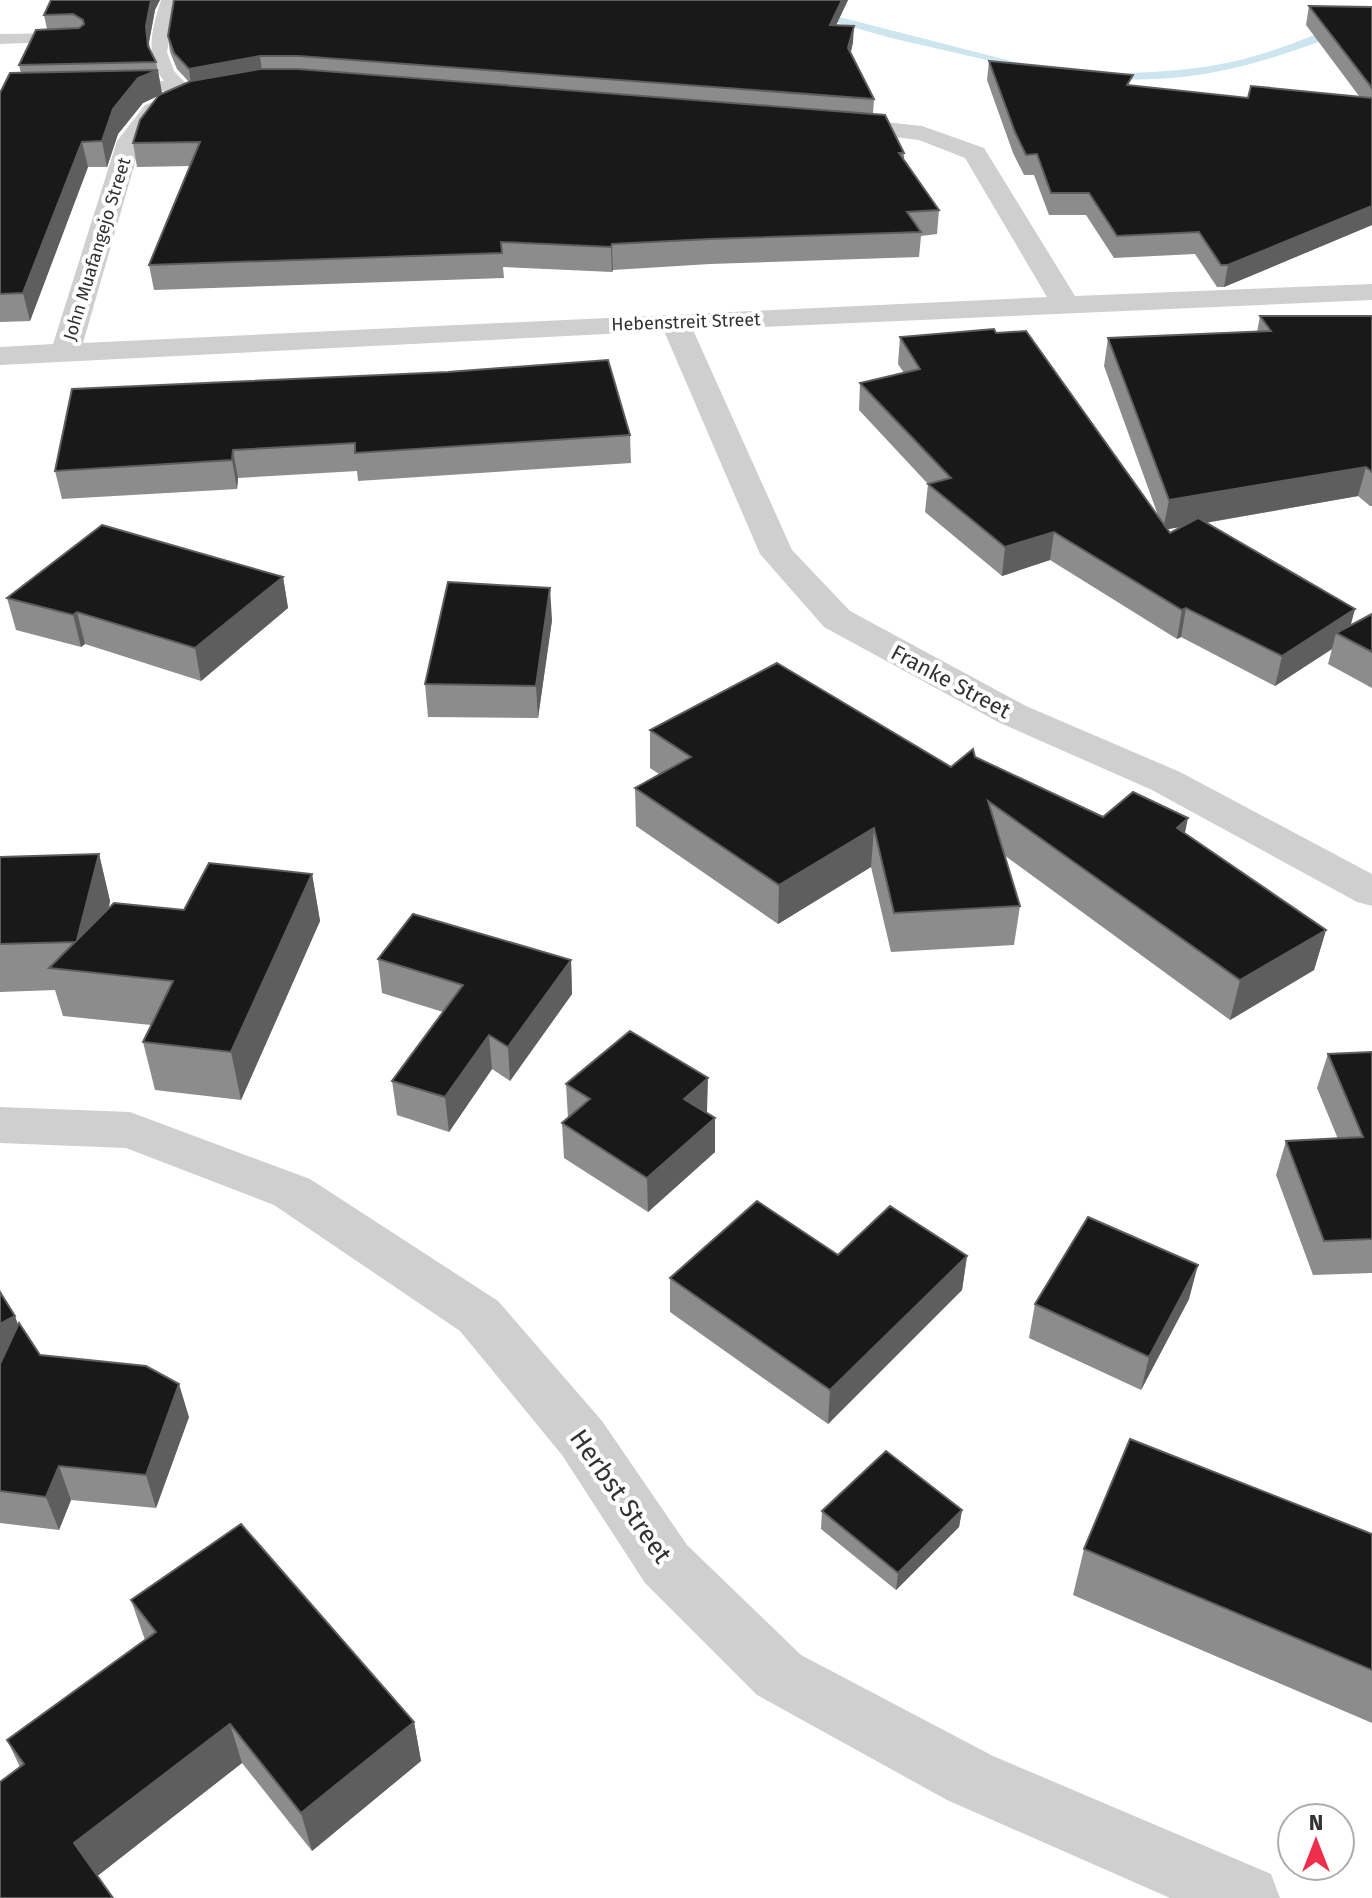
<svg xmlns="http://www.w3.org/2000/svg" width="1372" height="1898" font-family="'Fira Sans',sans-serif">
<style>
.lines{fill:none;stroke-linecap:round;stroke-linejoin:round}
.stream{fill:#cce5ef;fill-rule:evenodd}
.lane{fill:#cfcfcf;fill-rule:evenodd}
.street{fill:#cfcfcf;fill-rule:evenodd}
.wall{fill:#8c8c8c;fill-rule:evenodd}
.shaded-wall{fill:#5e5e5e}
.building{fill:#191919;stroke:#5e5e5e;stroke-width:2}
.labels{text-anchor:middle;stroke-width:8;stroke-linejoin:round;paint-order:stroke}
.far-street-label{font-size:18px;fill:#323232;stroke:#fff}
.street-label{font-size:22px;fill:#323232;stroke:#fff}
.near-street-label{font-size:26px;fill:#323232;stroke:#fff}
</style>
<rect width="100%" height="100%" fill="#fff"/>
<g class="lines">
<path class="stream" d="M 757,0 L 773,0 L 1039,68 L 1034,71 L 891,38 Z
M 1372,14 L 1372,21 C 1308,47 1242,72 1172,78 C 1150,80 1127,79 1105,80 L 1100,77 L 1105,74 C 1155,72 1202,71 1251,57 C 1292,46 1331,27 1372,14 Z"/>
<path class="lane" d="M 161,0 L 177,0 L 167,52 L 174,71 L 197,95 L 194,99 L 182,99 L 174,91 L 119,92 L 111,87 L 119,82 L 164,81 C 144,55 152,29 161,0 Z
M 73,33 L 81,38 L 79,41 L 0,44 L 0,34 Z"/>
<path class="street" d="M 181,91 L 189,93 L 193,98 L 189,103 L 161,115 L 141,142 L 83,343 L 1047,297 L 965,158 L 919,140 L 821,128 L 818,123 L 821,118 L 830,116 L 922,126 L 984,148 L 1075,296 L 1372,284 L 1372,300 L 693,330 L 792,550 L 850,611 L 1026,706 L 1180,772 L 1372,874 L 1372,906 L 1357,902 L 1152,790 L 998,722 L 824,627 L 760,554 L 664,331 L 0,365 L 0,347 L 53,344 L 117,141 L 145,105 Z
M 0,1107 L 130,1112 L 310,1179 L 498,1301 L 602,1421 L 687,1545 L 801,1655 L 993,1756 L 1271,1874 L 1280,1898 L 1170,1898 L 947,1800 L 757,1695 L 645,1583 L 562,1455 L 460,1331 L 274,1205 L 126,1148 L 0,1143 Z"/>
</g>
<path class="wall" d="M 174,0 L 848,0 L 836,25 L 853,42 L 851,52 L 874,99 L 873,114 L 904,153 L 904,160 L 939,210 L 937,234 L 921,236 L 919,257 L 710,264 L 613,270 L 612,272 L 503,267 L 504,278 L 154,290 L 149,265 L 190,166 L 137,167 L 133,143 L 158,96 L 143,103 L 118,134 L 107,167 L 88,167 L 30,321 L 0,322 L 0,93 L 21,73 L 19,65 L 47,29 L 44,15 L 155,10 L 149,42 L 149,49 L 156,62 L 162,93 L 189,82 L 177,69 L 170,52 L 168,36 Z
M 1309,6 L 1372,7 L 1372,225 L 1224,287 L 1217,287 L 1195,254 L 1114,258 L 1086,215 L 1049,215 L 1034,175 L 1024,175 L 1013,153 L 987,80 L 989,61 L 1131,86 L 1248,98 L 1359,96 L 1306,25 Z
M 1260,316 L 1372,316 L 1372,506 L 1370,506 L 1358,496 L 1206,523 L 1351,625 L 1372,614 L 1372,688 L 1328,664 L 1332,649 L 1275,686 L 1181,637 L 1177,639 L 1050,560 L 1002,576 L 925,512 L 928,484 L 859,410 L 860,383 L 904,373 L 898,364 L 900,337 L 1159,518 L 1104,366 L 1108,338 L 1257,332 ZM 1181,527 L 1170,533 L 1167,529 Z
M 72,389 L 630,435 L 631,463 L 358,481 L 357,471 L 238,478 L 237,489 L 62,499 L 55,471 Z
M 283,577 L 288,608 L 201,681 L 85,644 L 81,647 L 16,630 L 7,598 Z
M 552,620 L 538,718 L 428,717 L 425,684 Z
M 650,730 L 951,767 L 975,757 L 1103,817 L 1185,834 L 1326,930 L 1314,970 L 1230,1020 L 1004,855 L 1020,906 L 1014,945 L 891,952 L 871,867 L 778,924 L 636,826 L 635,788 L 659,774 L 650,768 Z
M 99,854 L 110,901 L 109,908 L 184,910 L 312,874 L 320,921 L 241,1100 L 155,1090 L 143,1042 L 151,1025 L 63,1016 L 55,990 L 0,992 L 0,857 Z
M 378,959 L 571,960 L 572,994 L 510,1081 L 492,1069 L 449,1132 L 397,1115 L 392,1081 L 443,1012 L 382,993 Z
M 1372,1052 L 1372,1273 L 1313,1275 L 1276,1175 L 1286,1141 L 1338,1139 L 1317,1088 L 1328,1054 Z
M 566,1084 L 707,1112 L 715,1152 L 648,1212 L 564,1158 L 562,1123 L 568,1118 Z
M 838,1255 L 967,1256 L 962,1290 L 828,1424 L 670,1312 L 670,1278 Z
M 0,1292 L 18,1325 L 40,1355 L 189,1417 L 156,1508 L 71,1500 L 59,1530 L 0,1523 Z
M 1189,1299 L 1141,1390 L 1029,1338 L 1035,1304 Z
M 962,1510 L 959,1527 L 896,1590 L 821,1529 L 822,1511 Z
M 1372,1534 L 1372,1723 L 1073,1595 L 1084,1549 Z
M 131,1600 L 414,1722 L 421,1761 L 312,1851 L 242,1763 L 97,1876 L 20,1767 L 7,1740 L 145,1640 Z"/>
<path class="shaded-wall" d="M 151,0 L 160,0 L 155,10 L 149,42 L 151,62 L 146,26 Z
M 842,0 L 848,0 L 829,40 L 830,25 Z
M 854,26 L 853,42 L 848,64 L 848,48 Z
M 260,56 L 262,72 L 191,85 L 189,69 Z
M 158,70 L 162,94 L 143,103 L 118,134 L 107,167 L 102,141 L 113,109 L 138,78 Z
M 82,142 L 88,167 L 30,321 L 23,293 Z
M 1372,206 L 1372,225 L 1224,287 L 1228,265 Z
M 612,244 L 613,270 L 612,272 L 611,247 Z
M 233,450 L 238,478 L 237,489 L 232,460 Z
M 1366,467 L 1358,496 L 1163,530 L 1169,500 Z
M 1054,532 L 1050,560 L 1002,576 L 1005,547 Z
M 283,577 L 288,608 L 201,681 L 195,648 Z
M 550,588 L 552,620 L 538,718 L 536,686 Z
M 1186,608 L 1181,637 L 1177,639 L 1182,610 Z
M 1355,609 L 1347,639 L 1336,633 L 1332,649 L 1275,686 L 1282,656 Z
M 77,612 L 85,644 L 81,647 L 73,615 Z
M 1188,818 L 1180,857 L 1177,828 Z
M 874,828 L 871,867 L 778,924 L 779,885 Z
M 99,854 L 110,901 L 93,973 L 77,940 Z
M 312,874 L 320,921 L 241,1100 L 231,1052 Z
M 1326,930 L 1314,970 L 1230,1020 L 1240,980 Z
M 571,960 L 572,994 L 510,1081 L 508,1047 Z
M 489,1035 L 492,1069 L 449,1132 L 445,1097 Z
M 708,1078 L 707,1112 L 684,1133 L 684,1099 Z
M 715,1118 L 715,1152 L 648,1212 L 647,1178 Z
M 967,1256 L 962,1290 L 828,1424 L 830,1390 Z
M 1198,1265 L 1189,1299 L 1141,1390 L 1149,1357 Z
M 15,1316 L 27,1350 L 0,1365 L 0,1324 Z
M 179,1384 L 189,1417 L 156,1508 L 146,1475 Z
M 59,1466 L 71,1500 L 59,1530 L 46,1497 Z
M 962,1510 L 959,1527 L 896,1590 L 898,1573 Z
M 414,1722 L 421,1761 L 312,1851 L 301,1813 Z
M 230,1724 L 242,1763 L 91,1881 L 74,1843 Z"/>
<path class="building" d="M 51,0 L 151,0 L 146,26 L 148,46 L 156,62 L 19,65 L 36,30 L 79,28 L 84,24 L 83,20 L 73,14 L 44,15 Z
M 174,0 L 842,0 L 830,25 L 854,26 L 848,48 L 874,99 L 299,56 L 260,56 L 189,69 L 174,53 L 168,36 Z
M 1309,6 L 1372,7 L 1372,88 Z
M 989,61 L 1133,75 L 1127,85 L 1248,98 L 1251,86 L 1372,98 L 1372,206 L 1228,265 L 1221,265 L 1199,232 L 1117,236 L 1089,193 L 1051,193 L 1037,154 L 1026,155 L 1015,132 Z
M 260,69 L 298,69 L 885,115 L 904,153 L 899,153 L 939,210 L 907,212 L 921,232 L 710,239 L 612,244 L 611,247 L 501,242 L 502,253 L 149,265 L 200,142 L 133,143 L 140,120 L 159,95 L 191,81 Z
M 158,70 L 138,78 L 113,109 L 102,141 L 82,142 L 23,293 L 0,294 L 0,93 L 10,73 Z
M 1260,316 L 1372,316 L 1372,472 L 1366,467 L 1169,500 L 1108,338 L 1271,331 Z
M 994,329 L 996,333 L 1026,331 L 1170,533 L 1198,518 L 1355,609 L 1282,656 L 1186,608 L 1182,610 L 1054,532 L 1005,547 L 928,484 L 951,478 L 860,383 L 920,369 L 900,337 Z
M 608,360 L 630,435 L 355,453 L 355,443 L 233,450 L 232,460 L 55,471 L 72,389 L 448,372 Z
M 102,525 L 283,577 L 195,648 L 77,612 L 73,615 L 7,598 Z
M 448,582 L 550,588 L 536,686 L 425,684 Z
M 1372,614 L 1372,652 L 1336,633 Z
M 777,663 L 951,767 L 973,749 L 975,757 L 1103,817 L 1133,792 L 1188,818 L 1177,828 L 1326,930 L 1240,980 L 988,801 L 1020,906 L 894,913 L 874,828 L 779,885 L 635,788 L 691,757 L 650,730 Z
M 99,854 L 77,940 L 114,903 L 184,910 L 209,863 L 312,874 L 231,1052 L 143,1042 L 173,981 L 49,968 L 75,942 L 0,944 L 0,857 Z
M 413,914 L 571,960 L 508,1047 L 489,1035 L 445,1097 L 392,1081 L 463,985 L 378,959 Z
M 630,1031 L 708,1078 L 684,1099 L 715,1118 L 647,1178 L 562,1123 L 590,1099 L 566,1084 Z
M 1372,1052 L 1372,1239 L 1324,1241 L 1286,1141 L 1363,1137 L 1328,1054 Z
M 757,1201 L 838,1255 L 890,1206 L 967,1256 L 830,1390 L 670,1278 Z
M 1088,1217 L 1198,1265 L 1149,1357 L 1035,1304 Z
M 0,1292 L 15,1316 L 0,1324 Z
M 19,1323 L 40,1355 L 146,1366 L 179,1384 L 146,1475 L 59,1466 L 46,1497 L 0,1491 L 0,1364 Z
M 1130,1439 L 1372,1534 L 1372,1670 L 1084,1549 Z
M 886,1451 L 962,1510 L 898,1573 L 822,1511 Z
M 241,1524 L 414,1722 L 301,1813 L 230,1724 L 74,1843 L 113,1898 L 0,1898 L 0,1782 L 24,1764 L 7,1740 L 156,1632 L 131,1600 Z"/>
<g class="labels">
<g class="far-street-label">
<text transform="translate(97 249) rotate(-73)" y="6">John Muafangejo Street</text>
<text transform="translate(686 322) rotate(-2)" y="6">Hebenstreit Street</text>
</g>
<g class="street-label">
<text transform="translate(951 681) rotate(28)" y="8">Franke Street</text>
</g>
<g class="near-street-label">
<text transform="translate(621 1496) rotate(55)" y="9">Herbst Street</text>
</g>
</g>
<g transform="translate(1316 1842)"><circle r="38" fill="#ffffff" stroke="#adadad" stroke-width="2"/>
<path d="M0-6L14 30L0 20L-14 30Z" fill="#ef2e4c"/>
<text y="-12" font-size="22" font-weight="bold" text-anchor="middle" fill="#323232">N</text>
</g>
</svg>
